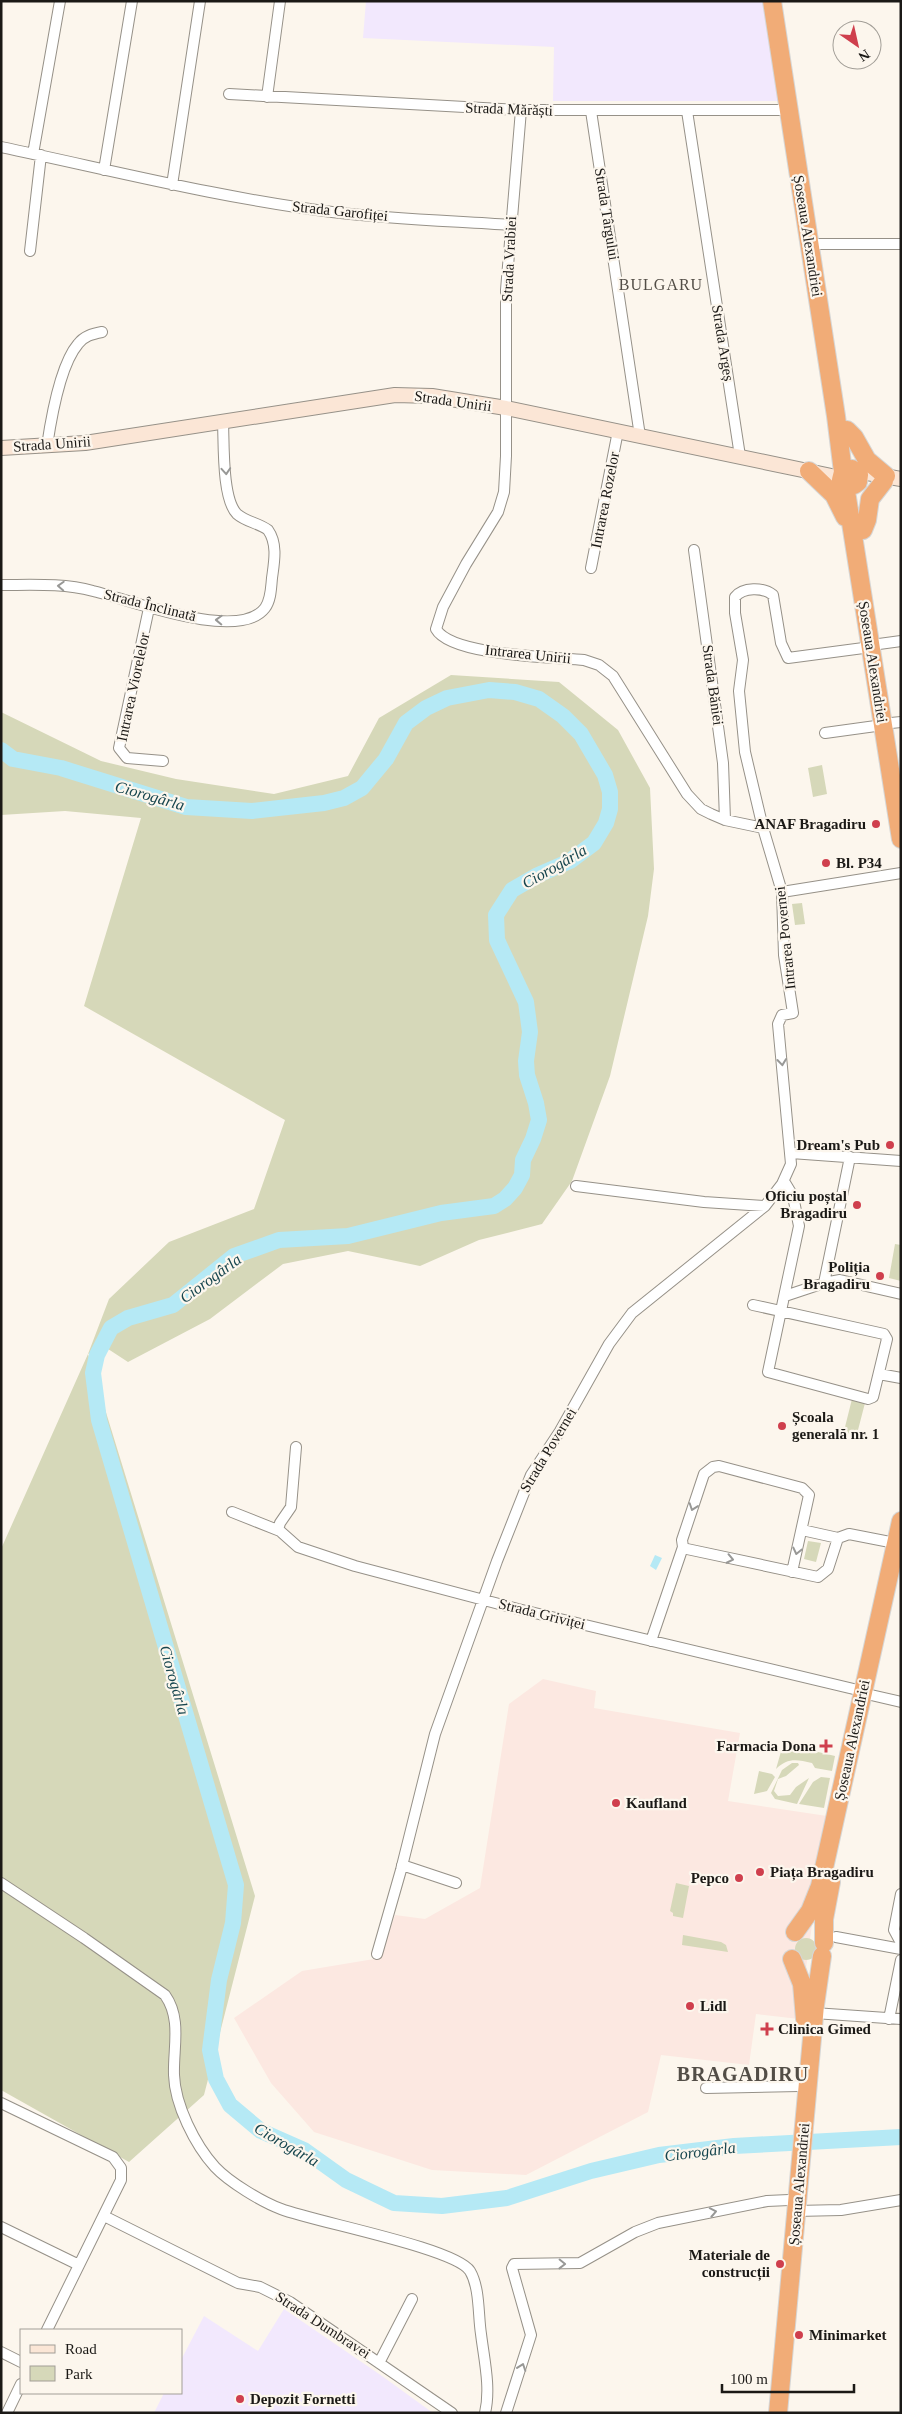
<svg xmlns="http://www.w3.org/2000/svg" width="902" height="2414" font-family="'Times New Roman',serif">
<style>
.commercial{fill:#fce8e1}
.industrial{fill:#f2e8fd}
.green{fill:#d6d8b9}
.water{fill:#b5e9f5}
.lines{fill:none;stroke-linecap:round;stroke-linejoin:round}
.river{stroke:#b5e9f5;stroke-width:16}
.street-casing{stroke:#969188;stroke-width:12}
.secondary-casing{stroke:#969188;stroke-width:16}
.highway-casing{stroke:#d6d6d5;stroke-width:20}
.street{stroke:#fff;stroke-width:10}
.secondary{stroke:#fbe6d6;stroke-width:14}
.highway{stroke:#f1ac77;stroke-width:18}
.oneway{stroke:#989896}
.poi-dot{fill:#cf3f4d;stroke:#fcf6ed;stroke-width:2}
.labels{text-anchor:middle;stroke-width:4.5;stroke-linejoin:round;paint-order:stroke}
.street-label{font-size:15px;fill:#1b1916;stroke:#fcf6ed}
.poi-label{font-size:15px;font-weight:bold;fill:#1b1916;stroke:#fcf6ed;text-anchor:start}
.neighbourhood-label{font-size:16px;letter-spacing:1px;fill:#524d46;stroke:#fcf6ed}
.water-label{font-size:16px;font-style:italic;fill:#17464f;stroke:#fcf6ed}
.district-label{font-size:20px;font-weight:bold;letter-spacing:1px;fill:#524d46;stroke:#fcf6ed}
</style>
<rect width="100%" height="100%" fill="#fcf6ed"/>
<path class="commercial" d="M 543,1679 L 596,1691 L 594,1708 L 740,1733 L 728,1801 L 827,1816 L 799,2019 L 756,2014 L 749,2065 L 661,2055 L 648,2112 L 526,2175 L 432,2170 L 314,2132 L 271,2083 L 234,2018 L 302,1971 L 380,1958 L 395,1915 L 425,1919 L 480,1888 L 509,1704 Z"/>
<path class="industrial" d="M 366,1 L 765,1 L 780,101 L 553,101 L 554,47 L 363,38 Z
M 284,2309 L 382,2376 L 433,2413 L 154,2413 L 164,2393 L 181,2393 L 181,2360 L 204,2316 L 258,2351 Z"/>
<path class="green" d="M 451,675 L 559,682 L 618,730 L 650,788 L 654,869 L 648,916 L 610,1076 L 572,1181 L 542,1224 L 479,1240 L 420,1266 L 348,1251 L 283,1264 L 210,1319 L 128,1362 L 105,1347 L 88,1354 L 255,1896 L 204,2095 L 129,2162 L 1,2090 L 1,1549 L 88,1354 L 109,1299 L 169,1242 L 254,1209 L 285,1120 L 84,1006 L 141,818 L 65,811 L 1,815 L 1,712 L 101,761 L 176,779 L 274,794 L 348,776 L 379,718 Z
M 822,765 L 827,794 L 813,797 L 808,768 Z
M 802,903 L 805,924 L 795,925 L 792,904 Z
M 895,1244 L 901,1245 L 901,1281 L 889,1278 Z
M 852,1399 L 865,1403 L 858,1430 L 850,1434 L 846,1432 L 845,1427 Z
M 808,1541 L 821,1543 L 816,1562 L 804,1559 Z
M 807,1747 L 814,1748 L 814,1751 L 835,1756 L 832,1771 L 815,1768 L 812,1763 C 796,1759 787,1758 776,1769 L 782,1748 L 805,1753 Z
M 792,1763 L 798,1763 L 799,1765 L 786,1776 L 778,1779 L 774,1791 L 778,1796 L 790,1795 L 796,1787 L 809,1778 L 797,1804 L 775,1799 L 771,1793 L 782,1770 Z
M 759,1771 L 772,1774 L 775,1777 L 767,1791 L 754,1794 Z
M 821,1777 L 830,1778 L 824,1808 L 799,1804 L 813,1782 Z
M 676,1883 L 689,1886 L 683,1918 L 673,1916 L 673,1913 L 670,1911 Z
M 683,1935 L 721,1942 L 726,1945 L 728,1952 L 682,1945 Z
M795 1949a11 11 0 1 1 22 0a11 11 0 1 1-22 0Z"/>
<path class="water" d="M 655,1555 L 662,1558 L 656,1570 L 650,1566 Z"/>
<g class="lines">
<path class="river" d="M 1,750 L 13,759 L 61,768 L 186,807 L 252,811 L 324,803 L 344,798 L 362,788 L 386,759 L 406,723 L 426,708 L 447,698 L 489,690 L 515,692 L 539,699 L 563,716 L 581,734 L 605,775 L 610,792 L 610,809 L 606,823 L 594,843 L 570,861 L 538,875 L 512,890 L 496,915 L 497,940 L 526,1002 L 530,1032 L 526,1061 L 527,1075 L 536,1103 L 539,1120 L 533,1139 L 523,1160 L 522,1175 L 515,1188 L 505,1199 L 494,1206 L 441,1213 L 348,1236 L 279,1240 L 234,1256 L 173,1305 L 128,1318 L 111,1328 L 97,1355 L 93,1373 L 99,1420 L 236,1885 L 233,1923 L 219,1980 L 210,2050 L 216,2079 L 230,2105 L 261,2131 L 304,2150 L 346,2180 L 394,2203 L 442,2206 L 507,2198 L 591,2171 L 659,2155 L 734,2146 L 901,2137"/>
<g class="street-casing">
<path id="street" d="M 229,94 L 521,110 L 789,110
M 267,97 L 280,1
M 521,110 L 506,290 L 506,456 L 504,492 L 498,512 L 466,564 L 443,607 L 436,629 C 451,656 554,657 584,660 L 599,665 L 613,676 L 687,794 L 701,809 L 711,814 L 725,820 L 763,828
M 591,111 L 640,436
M 687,111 L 740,456
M 1,147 C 111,170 220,198 332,212 C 391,219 451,221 510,225
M 33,154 L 60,1
M 104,170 L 132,1
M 172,185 L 200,1
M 818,244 L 901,244
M 30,251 L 41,155
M 47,446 C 51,419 60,365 78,344 C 84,336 92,334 102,332
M 694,550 L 723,763 L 725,820
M 591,568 L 618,431
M 1,585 C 32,585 63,583 93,591 C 127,599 239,643 265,608 C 271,600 271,588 272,578 C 274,563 278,544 268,530 C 259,523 246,522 237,514 C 222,499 224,444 223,422
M 149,608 L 119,748 L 127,758 L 163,761
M 879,644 L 901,641
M 891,723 L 901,722
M 825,733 L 883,725
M 782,892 L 901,873
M 791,1153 L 901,1161
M 576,1186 L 704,1202 L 765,1206
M 824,1283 L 850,1157
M 785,1296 L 824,1283 L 840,1280 L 901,1294
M 753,1305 L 884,1334 L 887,1339 L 873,1397 L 868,1399 L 768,1372 L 799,1226 L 793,1196 L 784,1181
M 879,1374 L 901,1378
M 232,1512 L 280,1531 L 298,1547 L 355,1566 L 518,1609 L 862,1691
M 278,1530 L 280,1523 L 291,1507 L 296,1447
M 802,1530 L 838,1538
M 838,1538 L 849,1534 L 895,1543
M 683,1547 L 687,1549 L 818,1577 L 828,1569 L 838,1538
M 651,1641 L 683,1547 L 682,1540 L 704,1474 L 713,1467 L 719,1466 L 802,1488 L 809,1495 L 792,1572
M 871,1695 L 901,1702
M 402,1865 L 456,1883
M 1,1883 L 84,1938 L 165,1995 C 182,2019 173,2048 174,2075 C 175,2105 195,2145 215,2167 C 229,2182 262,2202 281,2209 C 315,2222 455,2248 470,2271 C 480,2288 478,2315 481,2334 C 484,2359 491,2388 485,2413
M 901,1894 L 894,1930 L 901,1943
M 836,1937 L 901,1949
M 377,1954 L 401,1870 L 435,1734 L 497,1561 L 531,1475 L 560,1431 L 609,1344 L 632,1313 L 765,1206 L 782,1184 L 791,1164 L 778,1024 L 782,1015 L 793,1013 L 784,955 L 782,892 L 763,828 L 745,752 L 739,691 L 743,660 L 735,613 L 735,597 C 743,587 763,587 773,595 L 781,643 L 788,658 L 871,647
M 814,2013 L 901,2019
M 889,2019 L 901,1960
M 706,2088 L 799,2086
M 1,2103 L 113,2157 L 121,2168 L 121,2180 L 47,2330
M 796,2211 L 841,2210 L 901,2200
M 104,2216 L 238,2283 L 260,2287 L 290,2302 L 452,2413
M 1,2227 L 79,2265
M 1,2352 L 21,2362
M 379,2363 L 412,2299
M 7,2413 L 21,2384
M 506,2413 L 531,2335 L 512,2268 L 514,2264 L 580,2263 L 635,2232 L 658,2223 L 767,2201 L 789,2200"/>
</g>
<g class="secondary-casing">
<path id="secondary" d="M 1,448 L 85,443 L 395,395 L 432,396 L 506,408 L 841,478
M 856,471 L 901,479"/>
</g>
<g class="highway-casing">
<path id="highway" d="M 772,1 L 836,416 L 843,472 L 841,480 L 845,485 L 901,839
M 847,430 L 854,437 L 867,460 L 886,476
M 809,471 L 834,495 L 845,517
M 843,472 L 852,469 L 859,475 L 858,482 L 854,485 L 845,485
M 863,530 L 867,520 L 870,499 L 884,481
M 795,1932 L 810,1911 L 820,1886 L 901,1521
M 824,1943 L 824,1919 L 831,1882
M 792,1959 L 802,1984 L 805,2019
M 778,2413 L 815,2005 L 822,1956"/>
</g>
<use href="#street" class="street"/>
<use href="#secondary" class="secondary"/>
<use href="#highway" class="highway"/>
</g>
<defs><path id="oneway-chevron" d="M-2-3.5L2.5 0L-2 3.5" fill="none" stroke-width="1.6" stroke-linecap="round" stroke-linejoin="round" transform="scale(1.25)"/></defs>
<g class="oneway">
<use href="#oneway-chevron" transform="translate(226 471) rotate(86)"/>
<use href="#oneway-chevron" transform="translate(61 586) rotate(-177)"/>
<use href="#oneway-chevron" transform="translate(219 620) rotate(-178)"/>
<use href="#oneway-chevron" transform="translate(782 1062) rotate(84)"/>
<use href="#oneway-chevron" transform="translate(693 1507) rotate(109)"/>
<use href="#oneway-chevron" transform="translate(797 1551) rotate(103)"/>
<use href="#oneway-chevron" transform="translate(730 1559) rotate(12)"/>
<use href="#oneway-chevron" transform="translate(713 2212) rotate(-11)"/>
<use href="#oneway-chevron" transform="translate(562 2264) rotate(1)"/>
<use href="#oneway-chevron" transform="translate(522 2367) rotate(-71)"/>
</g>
<g class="poi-dot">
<circle cx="876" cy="824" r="5"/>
<circle cx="826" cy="863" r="5"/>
<circle cx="890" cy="1145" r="5"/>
<circle cx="857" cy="1205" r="5"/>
<circle cx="880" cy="1276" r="5"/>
<circle cx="782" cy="1426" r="5"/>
<path d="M823.5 1738.5h5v5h5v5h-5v5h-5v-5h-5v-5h5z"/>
<circle cx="616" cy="1803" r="5"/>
<circle cx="760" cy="1872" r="5"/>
<circle cx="739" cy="1878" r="5"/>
<circle cx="690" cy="2006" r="5"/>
<path d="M764.5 2021.5h5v5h5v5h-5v5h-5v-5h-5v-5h5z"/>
<circle cx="780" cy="2264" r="5"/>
<circle cx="799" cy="2335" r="5"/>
<circle cx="240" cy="2399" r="5"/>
</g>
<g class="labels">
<g class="street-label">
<text transform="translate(509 109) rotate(2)" y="5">Strada Mărăști</text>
<text transform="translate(340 211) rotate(6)" y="5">Strada Garofiței</text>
<text transform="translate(607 214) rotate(81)" y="5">Strada Târgului</text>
<text transform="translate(808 236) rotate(81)" y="5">Șoseaua Alexandriei</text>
<text transform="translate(509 259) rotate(-87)" y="5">Strada Vrabiei</text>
<text transform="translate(723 343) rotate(81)" y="5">Strada Argeș</text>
<text transform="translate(453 401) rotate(8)" y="5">Strada Unirii</text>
<text transform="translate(52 444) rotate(-4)" y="5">Strada Unirii</text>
<text transform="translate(605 500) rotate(-79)" y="5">Intrarea Rozelor</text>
<text transform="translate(150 605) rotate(14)" y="5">Strada Înclinată</text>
<text transform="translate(528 654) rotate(6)" y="5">Intrarea Unirii</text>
<text transform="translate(873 662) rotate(81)" y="5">Șoseaua Alexandriei</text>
<text transform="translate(713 685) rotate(82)" y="5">Strada Băniei</text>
<text transform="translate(133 687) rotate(-78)" y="5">Intrarea Viorelelor</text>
<text transform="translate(785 938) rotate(-96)" y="5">Intrarea Povernei</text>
<text transform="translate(548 1450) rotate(-59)" y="5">Strada Povernei</text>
<text transform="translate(542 1614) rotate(14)" y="5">Strada Griviței</text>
<text transform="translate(852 1740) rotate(-78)" y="5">Șoseaua Alexandriei</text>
<text transform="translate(799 2184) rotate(-85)" y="5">Șoseaua Alexandriei</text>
<text transform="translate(323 2325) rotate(33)" y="5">Strada Dumbravei</text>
</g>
<g class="poi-label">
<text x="866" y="829" text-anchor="end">ANAF Bragadiru</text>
<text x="836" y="868">Bl. P34</text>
<text x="880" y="1150" text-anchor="end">Dream's Pub</text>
<text x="847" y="1201" text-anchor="end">Oficiu poștal<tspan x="847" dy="17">Bragadiru</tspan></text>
<text x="870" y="1272" text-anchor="end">Poliția<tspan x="870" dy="17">Bragadiru</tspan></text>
<text x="792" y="1422">Școala<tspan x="792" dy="17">generală nr. 1</tspan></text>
<text x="816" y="1751" text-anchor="end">Farmacia Dona</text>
<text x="626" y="1808">Kaufland</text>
<text x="770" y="1877">Piața Bragadiru</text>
<text x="729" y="1883" text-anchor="end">Pepco</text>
<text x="700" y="2011">Lidl</text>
<text x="778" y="2034">Clinica Gimed</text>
<text x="770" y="2260" text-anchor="end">Materiale de<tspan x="770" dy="17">construcții</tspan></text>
<text x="809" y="2340">Minimarket</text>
<text x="250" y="2404">Depozit Fornetti</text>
</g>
<g class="neighbourhood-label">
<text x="661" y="290">BULGARU</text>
</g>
<g class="water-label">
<text transform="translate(150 795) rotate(16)" y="6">Ciorogârla</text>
<text transform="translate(554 866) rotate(-30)" y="6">Ciorogârla</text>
<text transform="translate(210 1278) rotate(-36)" y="6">Ciorogârla</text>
<text transform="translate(175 1680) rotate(74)" y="6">Ciorogârla</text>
<text transform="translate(287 2144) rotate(30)" y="6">Ciorogârla</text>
<text transform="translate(700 2151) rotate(-7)" y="6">Ciorogârla</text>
</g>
<g class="district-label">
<text x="743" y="2081">BRAGADIRU</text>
</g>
</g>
<rect width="902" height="2414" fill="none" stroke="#1b1916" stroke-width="5"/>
<rect x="20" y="2329" width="162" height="65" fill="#fcf6ed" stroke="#a29e97"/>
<rect x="30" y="2345" width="25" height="8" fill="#fbe6d6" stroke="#a29e97"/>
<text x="65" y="2354" font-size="15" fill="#1b1916">Road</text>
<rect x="30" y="2366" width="25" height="15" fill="#d6d8b9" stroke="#a29e97"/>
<text x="65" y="2379" font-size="15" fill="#1b1916">Park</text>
<g transform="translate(857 45) rotate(146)"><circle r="24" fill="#fcf6ed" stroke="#a29e97"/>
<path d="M0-4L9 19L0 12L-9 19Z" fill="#cf3f4d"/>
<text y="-8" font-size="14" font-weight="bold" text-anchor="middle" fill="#1b1916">N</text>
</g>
<path d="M722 2384v8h132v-8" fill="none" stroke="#1b1916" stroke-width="2.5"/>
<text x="730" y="2384" font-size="15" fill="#1b1916" stroke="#fcf6ed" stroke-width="4" paint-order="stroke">100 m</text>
</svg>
